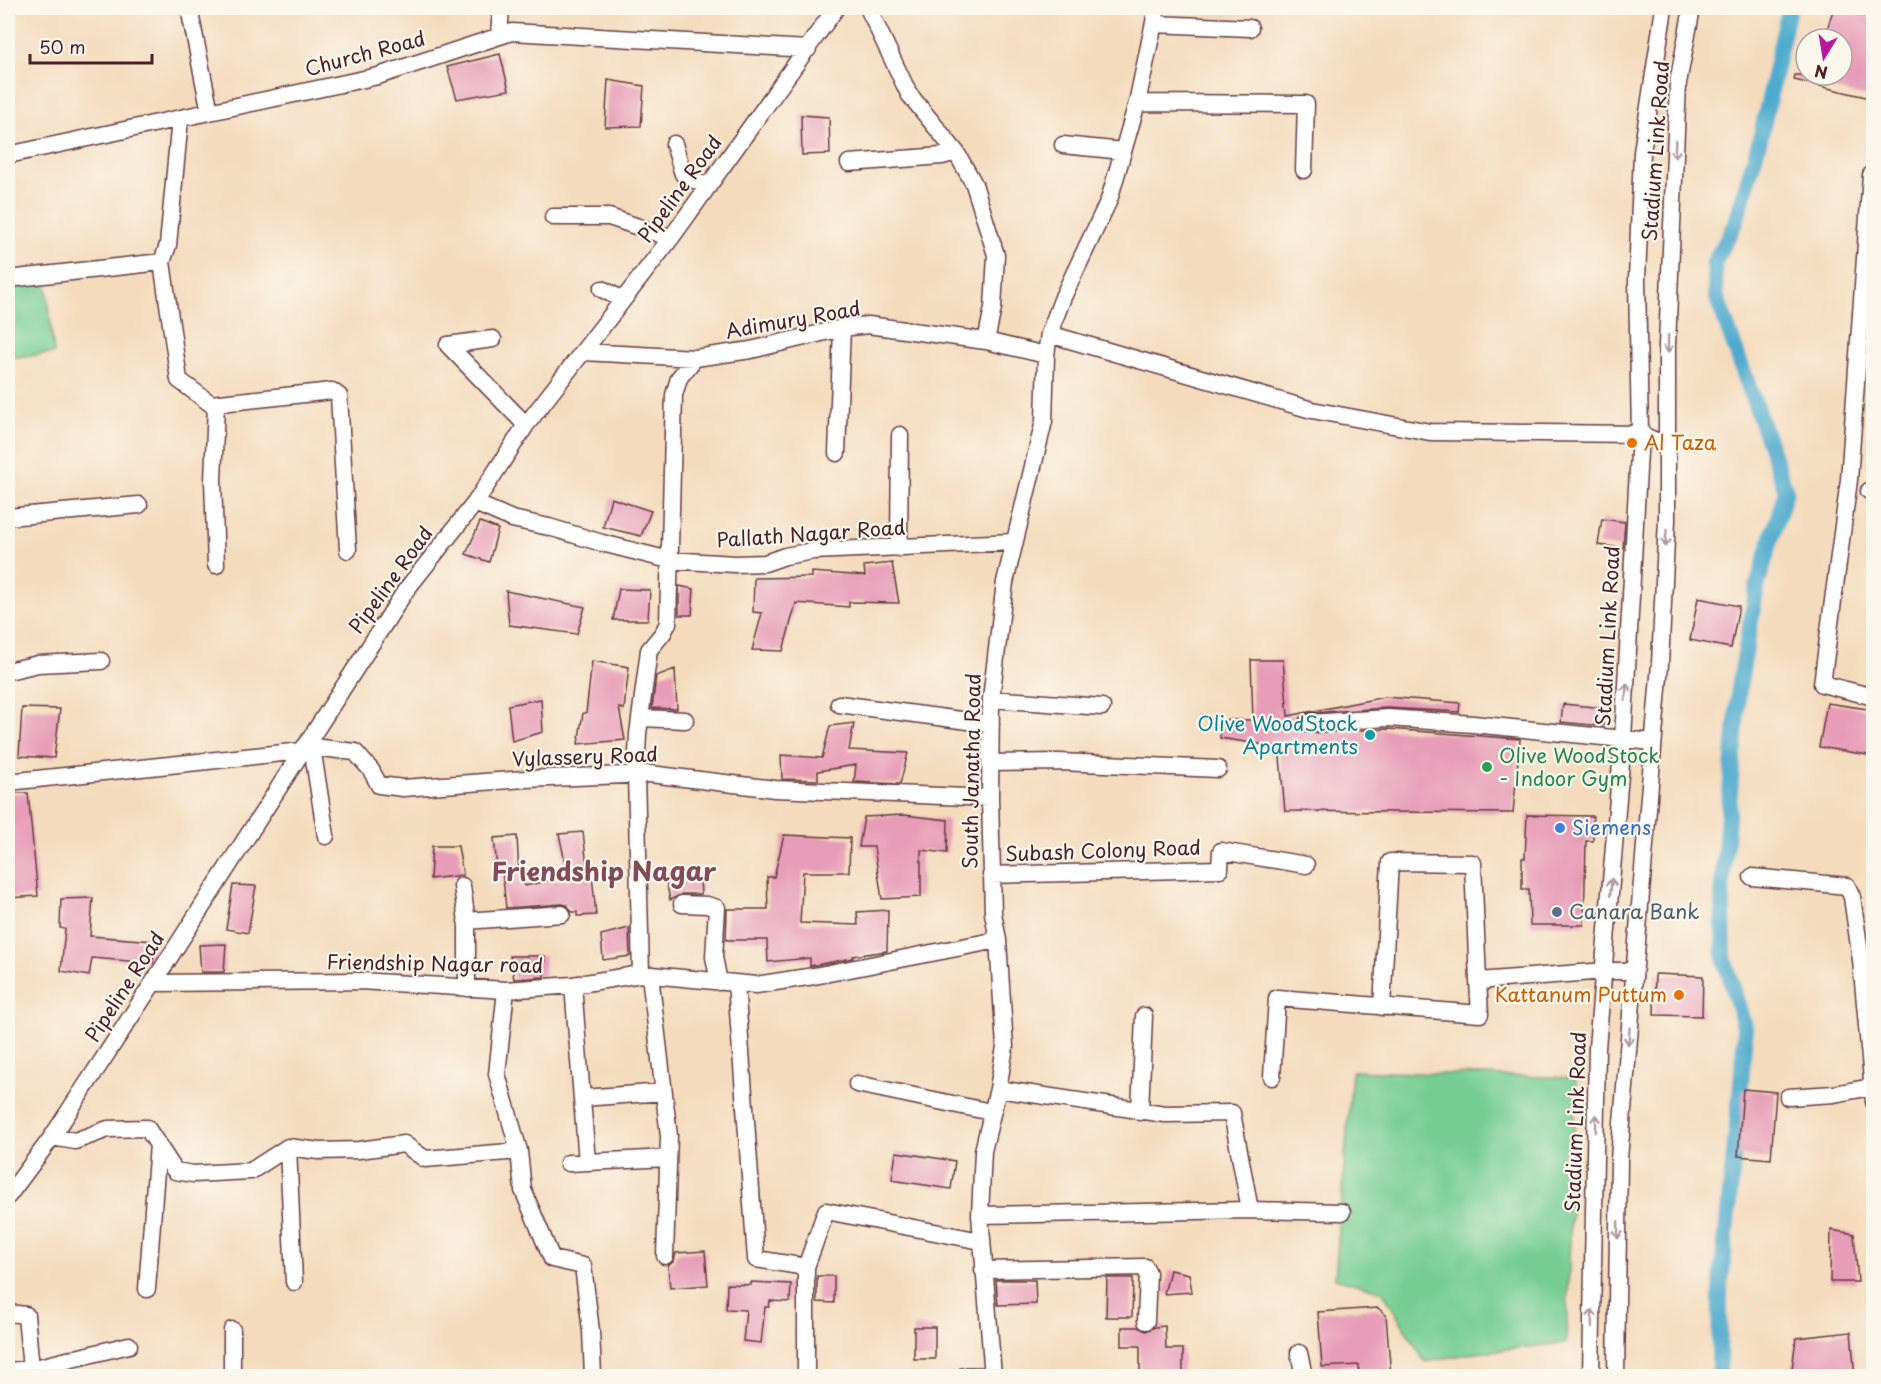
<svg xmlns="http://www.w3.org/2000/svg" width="1881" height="1384" font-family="'Playpen Sans',sans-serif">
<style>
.green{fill:#74cd92;stroke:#5f765e;stroke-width:1.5}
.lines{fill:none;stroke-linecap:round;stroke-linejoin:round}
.canal{stroke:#4fabcd;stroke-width:16}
.building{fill:#e79cb7}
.minor-casing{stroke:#643b41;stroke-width:19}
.minor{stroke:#fff;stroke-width:16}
.oneway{stroke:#ae9aa0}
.food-dot{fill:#e8710a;stroke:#fbf7ec;stroke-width:2}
.culture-dot{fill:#0f9aa8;stroke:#fbf7ec;stroke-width:2}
.leisure-dot{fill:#2e9e5b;stroke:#fbf7ec;stroke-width:2}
.shop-dot{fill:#3f7fe0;stroke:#fbf7ec;stroke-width:2}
.service-dot{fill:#5c6f8a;stroke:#fbf7ec;stroke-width:2}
.labels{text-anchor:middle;stroke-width:4.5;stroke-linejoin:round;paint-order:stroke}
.street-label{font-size:20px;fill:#4a1f2b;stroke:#fbf7ec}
.food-label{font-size:20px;fill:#c56008;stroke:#fbf7ec;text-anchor:start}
.culture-label{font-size:20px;fill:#0d838f;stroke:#fbf7ec;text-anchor:end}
.leisure-label{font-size:20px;fill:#27864d;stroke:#fbf7ec;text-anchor:start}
.shop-label{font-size:20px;fill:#366cbe;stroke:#fbf7ec;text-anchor:start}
.service-label{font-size:20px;fill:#4e5e75;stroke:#fbf7ec;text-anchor:start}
.district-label{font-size:26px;font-weight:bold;fill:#814b5c;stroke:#fbf7ec}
</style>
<rect width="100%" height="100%" fill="#fbf7ec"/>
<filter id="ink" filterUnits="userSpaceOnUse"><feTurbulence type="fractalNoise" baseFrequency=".0167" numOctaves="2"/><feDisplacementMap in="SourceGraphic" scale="12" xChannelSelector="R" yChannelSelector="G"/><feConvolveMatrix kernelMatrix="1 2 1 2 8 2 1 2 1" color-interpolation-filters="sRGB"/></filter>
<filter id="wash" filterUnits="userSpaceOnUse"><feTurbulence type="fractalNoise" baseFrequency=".008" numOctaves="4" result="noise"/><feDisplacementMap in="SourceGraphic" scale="24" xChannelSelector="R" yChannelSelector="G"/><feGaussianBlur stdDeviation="1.35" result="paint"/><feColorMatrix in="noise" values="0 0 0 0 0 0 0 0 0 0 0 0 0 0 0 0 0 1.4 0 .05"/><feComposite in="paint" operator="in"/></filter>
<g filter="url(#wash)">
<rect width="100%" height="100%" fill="#f4dbbe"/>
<path class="green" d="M 46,280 L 54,353 L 8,358 L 8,284 Z
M 1352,1071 L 1576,1078 L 1566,1343 L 1480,1352 L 1425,1362 L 1383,1292 L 1335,1278 Z"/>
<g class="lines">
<path class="canal" d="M 1719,1376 L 1720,1292 L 1741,1084 L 1745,1029 L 1724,957 L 1722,887 L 1739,687 L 1757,586 L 1786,491 L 1716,295 L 1714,263 L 1736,222 L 1761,135 L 1789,8"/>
</g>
<g id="blocks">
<path class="building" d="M 1833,10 L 1874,18 L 1874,99 L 1794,80 L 1795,75 L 1842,75 L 1842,39 L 1824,39 Z
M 500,54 L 509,90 L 457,99 L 447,67 Z
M 608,80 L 644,86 L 641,126 L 605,127 Z
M 801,115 L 829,117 L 830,154 L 802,155 Z
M 611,498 L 651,511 L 641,536 L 603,527 Z
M 1602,519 L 1625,522 L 1623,548 L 1598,545 Z
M 480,522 L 498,529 L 489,562 L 466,554 Z
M 892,563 L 899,603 L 849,602 L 849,607 L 796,603 L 783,651 L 752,650 L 762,613 L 753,612 L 754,578 L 812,577 L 812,572 L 865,576 L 864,566 Z
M 679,586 L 694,589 L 692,615 L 679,615 Z
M 619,589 L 650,590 L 648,620 L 613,620 Z
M 506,591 L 585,607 L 577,634 L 509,625 Z
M 1698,598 L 1739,606 L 1731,648 L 1690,640 Z
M 1251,660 L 1283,660 L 1288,716 L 1385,697 L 1460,703 L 1459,712 L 1387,708 L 1308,713 L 1300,718 L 1299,724 L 1304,732 L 1310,733 L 1388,729 L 1520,739 L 1513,813 L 1285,811 L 1279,747 L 1220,738 L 1219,720 L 1253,720 Z
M 592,661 L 629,667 L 624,709 L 619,708 L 625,740 L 578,744 L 583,713 L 586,713 Z
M 675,669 L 677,709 L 652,708 L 656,676 Z
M 541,699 L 543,732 L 512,741 L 508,705 Z
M 1827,703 L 1874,710 L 1874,756 L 1819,747 Z
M 1563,704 L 1604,708 L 1603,726 L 1561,722 Z
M 22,708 L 60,709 L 54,758 L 19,756 Z
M 854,723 L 849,750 L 908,753 L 900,784 L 854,782 L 856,765 L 818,771 L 818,780 L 782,779 L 781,755 L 822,758 L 830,726 Z
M 8,793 L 28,793 L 38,896 L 8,898 Z
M 904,815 L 948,820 L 947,853 L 921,850 L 921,897 L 882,899 L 874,847 L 859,847 L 864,817 Z
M 1527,815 L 1593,816 L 1593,841 L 1586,841 L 1584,925 L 1530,925 L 1529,889 L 1522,889 L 1522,858 L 1525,858 Z
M 583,832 L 588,875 L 592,875 L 596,915 L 577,916 L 577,912 L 572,912 L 567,905 L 562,904 L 506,908 L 502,868 L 497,868 L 494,838 L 517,836 L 519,876 L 523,876 L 525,886 L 568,876 L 559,834 Z
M 784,835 L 850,838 L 849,872 L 803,872 L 800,923 L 858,925 L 857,912 L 888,910 L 887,951 L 853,956 L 853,958 L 810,966 L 810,958 L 768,962 L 767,940 L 726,940 L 727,909 L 768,909 L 767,877 L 774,877 Z
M 432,846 L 458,846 L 463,875 L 430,879 Z
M 665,876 L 700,880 L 701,894 L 682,894 L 670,900 Z
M 233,885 L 256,886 L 248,933 L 226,929 Z
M 93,898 L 90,936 L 154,941 L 153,963 L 92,958 L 89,976 L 61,971 L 65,929 L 60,928 L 61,899 Z
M 629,928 L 630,956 L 603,960 L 601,935 Z
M 226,944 L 224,972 L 201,972 L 199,945 Z
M 510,956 L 545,956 L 544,977 L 514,979 Z
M 1655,974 L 1703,976 L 1702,1016 L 1654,1015 Z
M 1743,1089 L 1776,1092 L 1771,1159 L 1738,1156 Z
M 896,1152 L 955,1161 L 951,1189 L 892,1180 Z
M 1831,1230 L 1854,1234 L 1858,1282 L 1830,1282 Z
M 705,1251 L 708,1285 L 670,1288 L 668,1266 L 674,1261 L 676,1253 Z
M 1170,1270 L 1189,1274 L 1192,1292 L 1164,1294 Z
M 817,1276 L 834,1276 L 834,1303 L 817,1302 Z
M 1107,1278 L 1133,1278 L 1132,1317 L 1106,1317 Z
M 996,1280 L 1035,1280 L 1036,1304 L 998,1305 Z
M 751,1282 L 791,1284 L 790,1302 L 770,1301 L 769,1307 L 765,1307 L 761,1343 L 743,1341 L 746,1310 L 726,1309 L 727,1284 L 751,1285 Z
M 1378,1308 L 1386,1315 L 1391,1377 L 1359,1377 L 1359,1365 L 1322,1367 L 1318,1312 Z
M 1165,1326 L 1166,1349 L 1183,1349 L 1183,1377 L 1140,1377 L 1140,1346 L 1122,1346 L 1122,1327 L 1138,1327 L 1146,1331 L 1155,1327 Z
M 914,1327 L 935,1327 L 935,1359 L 914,1359 Z
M 1851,1332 L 1855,1377 L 1791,1377 L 1796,1338 Z"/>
</g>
</g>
<g filter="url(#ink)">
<use href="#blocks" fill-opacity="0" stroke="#643b41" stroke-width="1.5"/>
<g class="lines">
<g class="minor-casing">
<path id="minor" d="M 189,8 L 210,112
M 868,8 L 909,94 L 956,152 L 974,184 L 996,255 L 993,308 L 986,341
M 1154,24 L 1250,28
M 499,36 L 501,8
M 1137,103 L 1306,104 L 1304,170
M 180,119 L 168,245 L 162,262 L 179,380 L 211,404 L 332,391 L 339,396 L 348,550
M 674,144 L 683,174 L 708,187
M 1063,145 L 1123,151
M 8,155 L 378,76 L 512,32 L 808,49
M 849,163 L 942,156 L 956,152
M 1871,175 L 1849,480 L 1822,684 L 1874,697
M 553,217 L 609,217 L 671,238
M 8,279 L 162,262
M 602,289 L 623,300
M 1049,334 L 1312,410 L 1430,432 L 1640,434 L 1668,446
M 493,339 L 448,345 L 526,425
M 583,352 L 695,358 L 751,350 L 842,328 L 868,325 L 986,341 L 1046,355
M 216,404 L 213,481 L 216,565
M 837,453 L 842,328
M 1869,491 L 1874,492
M 475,503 L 512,519 L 549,527 L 602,543 L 669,560 L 735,564 L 765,563 L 785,556 L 813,551 L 1014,542
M 8,517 L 139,505
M 899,548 L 900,435
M 8,671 L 38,664 L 101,661
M 991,699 L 1102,707
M 839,704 L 991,724
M 640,718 L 685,720
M 1309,723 L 1388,718 L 1473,724 L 1653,742
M 305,746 L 355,752 L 371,770 L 379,785 L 403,788 L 525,779 L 650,774 L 775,789 L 990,798
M 312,747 L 326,836
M 990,763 L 1060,762 L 1218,769
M 8,782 L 302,751
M 991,875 L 1220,869 L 1221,851 L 1306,865
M 1752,877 L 1847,886 L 1852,897 L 1861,960 L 1874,1102
M 462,886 L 467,922 L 467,988
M 682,904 L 707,905 L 717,908 L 714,957 L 719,982
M 466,921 L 562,914
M 641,974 L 636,774 L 638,734 L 649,650 L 663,633 L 668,623 L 674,395 L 679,378 L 695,358
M 650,975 L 669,1136 L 665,1256
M 153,983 L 360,981 L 506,990 L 573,985 L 641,974 L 756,985 L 814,976 L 998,940
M 736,983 L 756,1259 L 806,1267 L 826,1211 L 981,1241
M 573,985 L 587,1162
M 506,990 L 497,1074 L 519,1151 L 523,1190 L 552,1259 L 583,1266 L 591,1331 L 593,1376
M 1382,1007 L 1390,862 L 1473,863 L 1478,981
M 1272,1077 L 1277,998 L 1480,1014 L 1478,981 L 1605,971 L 1634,971
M 857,1084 L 991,1112
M 998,1089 L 1165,1114 L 1232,1113 L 1250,1210
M 1788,1097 L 1834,1094 L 1871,1087
M 582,1098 L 664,1092
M 1140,1112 L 1144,1016
M 52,1137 L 75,1141 L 108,1129 L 147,1128 L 175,1171 L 193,1174 L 251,1171 L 288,1147 L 319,1151 L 359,1150 L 404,1144 L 425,1159 L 519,1151
M 288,1147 L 294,1282
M 568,1163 L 668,1158
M 8,1196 L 52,1137 L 153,983 L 406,590 L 475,503 L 526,425 L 671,238 L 836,8
M 980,1215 L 1250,1210 L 1342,1212
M 806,1267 L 806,1376
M 983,1270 L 1145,1267 L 1148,1273 L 1146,1321
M 147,1289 L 158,1144
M 8,1313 L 26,1315 L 31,1369 L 129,1345
M 232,1330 L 232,1376
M 1299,1353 L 1304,1376
M 8,1371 L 31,1369
M 964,1376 L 992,1374
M 993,1376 L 980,1215 L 983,1151 L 998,1089 L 1005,1047 L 998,940 L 993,913 L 990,798 L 991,699 L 1005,582 L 1044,421 L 1046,355 L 1049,334 L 1063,297 L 1109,200 L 1137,103 L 1157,8
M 1591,1376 L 1597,1048 L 1623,739 L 1640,434 L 1637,280 L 1642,152 L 1664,8
M 1616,1376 L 1619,1159 L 1660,664 L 1667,520 L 1667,345 L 1678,83 L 1692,8"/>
</g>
<use href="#minor" class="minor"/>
</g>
<defs><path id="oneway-shaft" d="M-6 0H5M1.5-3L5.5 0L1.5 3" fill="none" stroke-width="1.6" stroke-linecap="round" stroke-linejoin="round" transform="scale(1.5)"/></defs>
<g class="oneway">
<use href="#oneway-shaft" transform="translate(1675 149) rotate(92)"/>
<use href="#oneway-shaft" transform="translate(1668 344) rotate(91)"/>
<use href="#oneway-shaft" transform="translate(1666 538) rotate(93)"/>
<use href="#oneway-shaft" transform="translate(1626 692) rotate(-86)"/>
<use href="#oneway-shaft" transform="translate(1611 887) rotate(-85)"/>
<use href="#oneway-shaft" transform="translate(1629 1036) rotate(95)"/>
<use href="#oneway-shaft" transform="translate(1596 1123) rotate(-89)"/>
<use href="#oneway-shaft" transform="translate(1618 1230) rotate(91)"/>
<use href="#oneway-shaft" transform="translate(1592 1318) rotate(-89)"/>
</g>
</g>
<g class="food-dot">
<circle cx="1632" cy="443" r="6"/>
<circle cx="1679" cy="995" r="6"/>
</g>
<circle class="culture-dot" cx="1370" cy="735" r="6"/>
<circle class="leisure-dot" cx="1487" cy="767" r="6"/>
<circle class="shop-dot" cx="1560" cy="828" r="6"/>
<circle class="service-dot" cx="1557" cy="912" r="6"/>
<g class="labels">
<g class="street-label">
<text transform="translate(365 54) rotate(-15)" y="7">Church Road</text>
<text transform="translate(1656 151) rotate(-86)" y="7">Stadium Link Road</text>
<text transform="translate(680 189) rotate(-54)" y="7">Pipeline Road</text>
<text transform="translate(793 320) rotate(-10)" y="7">Adimury Road</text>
<text transform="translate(811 534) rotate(-4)" y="7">Pallath Nagar Road</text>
<text transform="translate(391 580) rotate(-54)" y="7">Pipeline Road</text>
<text transform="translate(1608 636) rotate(-87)" y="7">Stadium Link Road</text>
<text transform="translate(585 757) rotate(-2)" y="7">Vylassery Road</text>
<text transform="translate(972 771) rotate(-89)" y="7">South Janatha Road</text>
<text transform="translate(1103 851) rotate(-2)" y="7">Subash Colony Road</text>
<text transform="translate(435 964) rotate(1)" y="7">Friendship Nagar road</text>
<text transform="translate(125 987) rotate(-57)" y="7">Pipeline Road</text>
<text transform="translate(1576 1122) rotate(-88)" y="7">Stadium Link Road</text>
</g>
<g class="food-label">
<text x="1644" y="450">Al Taza</text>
<text x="1667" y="1002" text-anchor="end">Kattanum Puttum</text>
</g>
<g class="culture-label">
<text x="1358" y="731">Olive WoodStock<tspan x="1358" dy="23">Apartments</tspan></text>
</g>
<g class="leisure-label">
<text x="1499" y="763">Olive WoodStock<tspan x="1499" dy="23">- Indoor Gym</tspan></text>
</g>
<g class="shop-label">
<text x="1572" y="835">Siemens</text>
</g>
<g class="service-label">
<text x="1569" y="919">Canara Bank</text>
</g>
<g class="district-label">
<text x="604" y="881">Friendship Nagar</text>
</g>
</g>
<rect width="1881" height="1384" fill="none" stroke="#fbf7ec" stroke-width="30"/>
<g transform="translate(1824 57) rotate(191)"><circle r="28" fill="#fbf7ec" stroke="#b4a19f" stroke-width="1.5"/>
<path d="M0-4.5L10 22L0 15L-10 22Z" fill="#b5179e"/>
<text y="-9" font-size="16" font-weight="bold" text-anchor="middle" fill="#4a1f2b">N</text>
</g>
<path d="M30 54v9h122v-9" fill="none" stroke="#4a1f2b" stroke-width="3"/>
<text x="39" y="54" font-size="18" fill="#4a1f2b" stroke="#fbf7ec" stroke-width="4.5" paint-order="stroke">50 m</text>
</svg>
